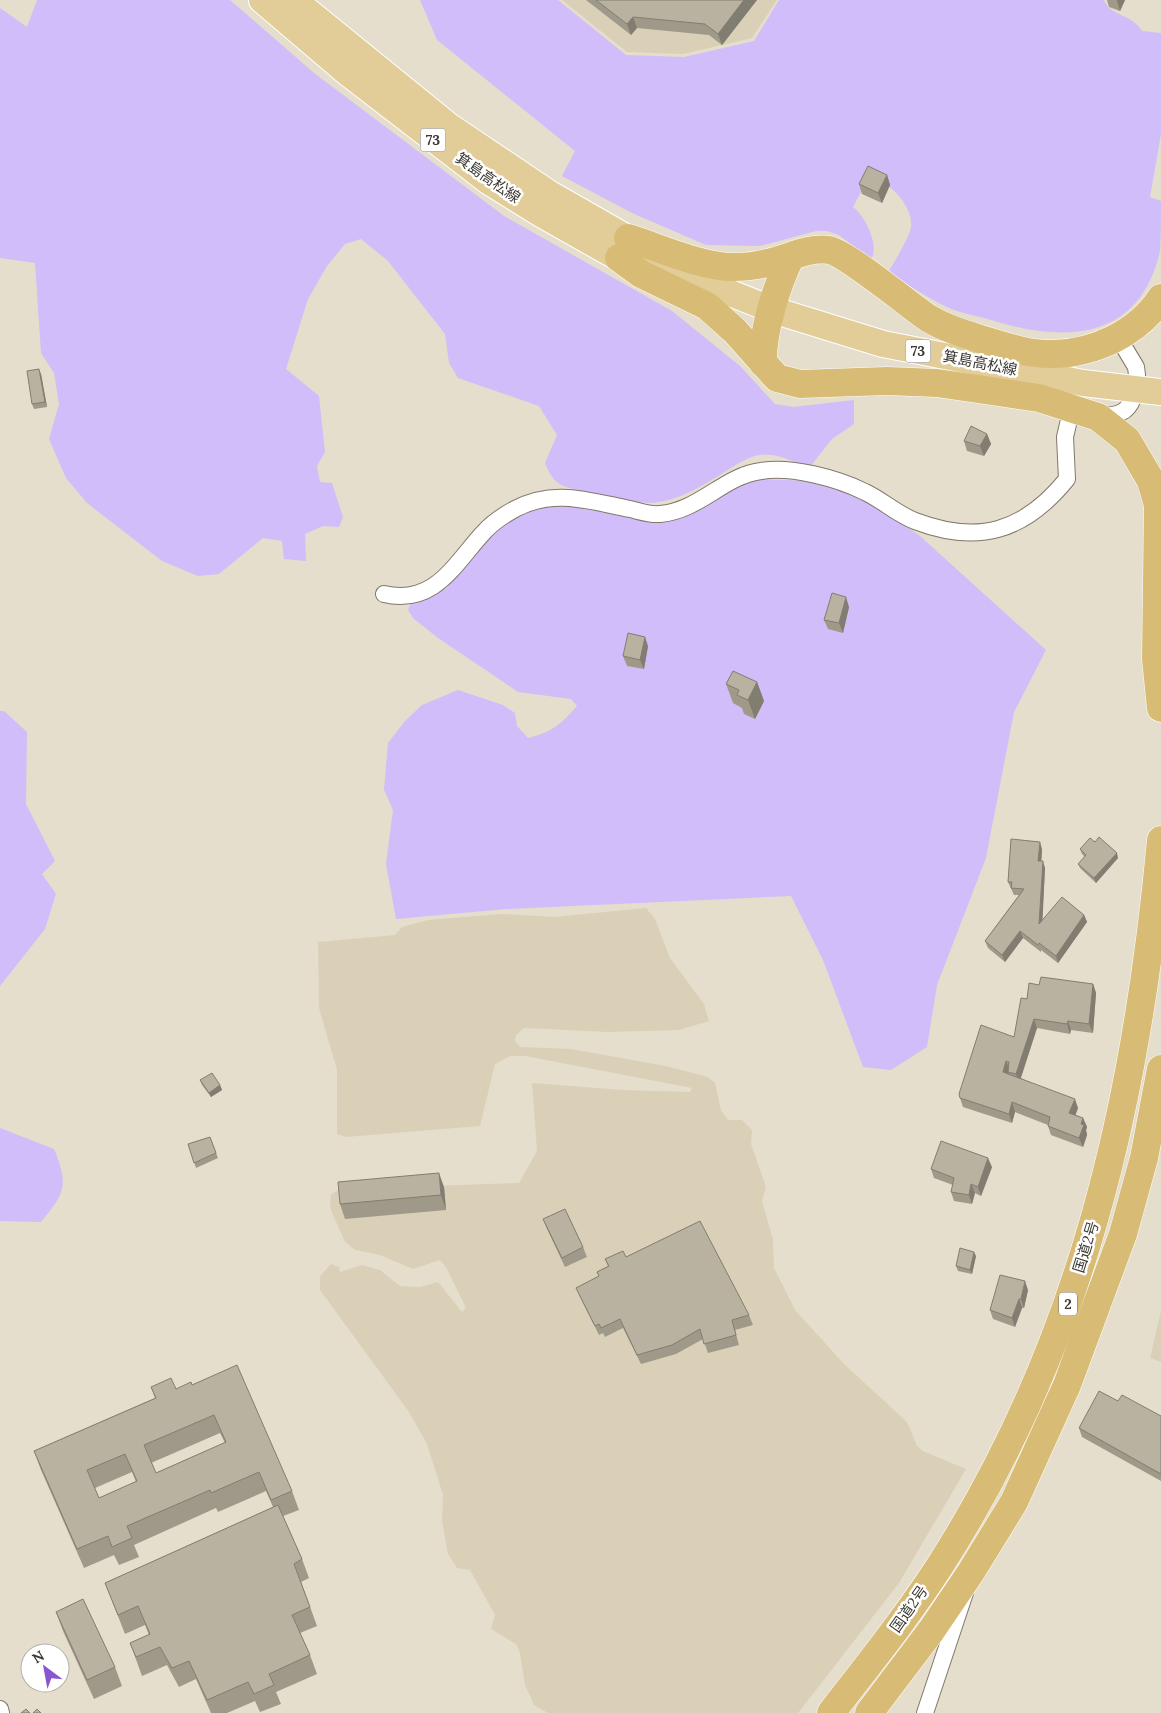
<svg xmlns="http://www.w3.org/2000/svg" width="1161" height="1713" font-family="Lora,'Noto Sans JP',serif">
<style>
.built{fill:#dad0b8}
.green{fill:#d0bdf9}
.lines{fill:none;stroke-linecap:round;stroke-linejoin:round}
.minor-casing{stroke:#807969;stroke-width:18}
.primary-casing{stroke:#fff;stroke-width:28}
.trunk-casing{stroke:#fff;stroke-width:29}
.minor{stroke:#fff;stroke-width:16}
.primary{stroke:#e2cd98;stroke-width:26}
.trunk{stroke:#d8bc76;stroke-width:28}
.wall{fill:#9f998a;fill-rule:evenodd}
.shaded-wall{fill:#827d71}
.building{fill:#b9b2a1;stroke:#827d71;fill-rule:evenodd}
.labels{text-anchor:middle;stroke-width:5;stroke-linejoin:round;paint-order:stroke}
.shield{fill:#fff;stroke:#767470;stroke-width:1}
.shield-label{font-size:14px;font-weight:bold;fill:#3c3932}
.street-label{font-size:15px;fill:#3c3932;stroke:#fff}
</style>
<rect width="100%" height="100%" fill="#e5decc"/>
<path class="built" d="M 562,0 L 777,0 L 752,38 L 683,54 L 627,52 Z
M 646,908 L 655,919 L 670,958 L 704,1004 L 709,1021 L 679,1030 L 608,1032 L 524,1028 L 516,1035 L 515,1041 L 520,1047 L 571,1049 L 666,1066 L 708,1077 L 715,1083 L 721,1110 L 728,1120 L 742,1120 L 752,1130 L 751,1144 L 766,1187 L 762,1201 L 773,1240 L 774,1268 L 795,1310 L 844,1364 L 907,1422 L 917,1446 L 923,1451 L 966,1469 L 899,1583 L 798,1713 L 548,1713 L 534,1705 L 525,1685 L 520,1653 L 516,1644 L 491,1629 L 495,1615 L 470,1570 L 457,1568 L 448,1554 L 442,1521 L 443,1495 L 427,1444 L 409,1412 L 320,1290 L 320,1276 L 331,1264 L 339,1267 L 340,1272 L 362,1265 L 380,1270 L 400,1286 L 420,1287 L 438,1282 L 462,1312 L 466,1308 L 446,1267 L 440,1260 L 413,1269 L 380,1255 L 355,1250 L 345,1242 L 330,1208 L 331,1194 L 342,1189 L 519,1183 L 537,1151 L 532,1083 L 623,1090 L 690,1092 L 692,1088 L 525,1056 L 510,1056 L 495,1064 L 480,1126 L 346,1137 L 337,1134 L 337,1070 L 319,1008 L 318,942 L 395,935 L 402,927 L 428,920 L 502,914 L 554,917 Z
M 1161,1311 L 1161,1362 L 1150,1358 Z"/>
<path class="green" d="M 37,0 L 230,0 L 314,73 L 504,216 L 672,311 L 740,366 L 775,404 L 793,407 L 854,400 L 854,424 L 832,439 L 810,467 C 792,463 775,450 755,456 C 741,460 727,471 715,478 C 663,509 650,507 592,493 C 566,487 555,489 545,463 L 557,435 L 539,406 L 458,378 L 449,363 L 445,334 L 388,261 L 361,239 L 345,244 L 327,266 L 308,299 L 286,369 L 319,396 L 325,452 L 317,466 L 320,482 L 332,483 L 343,517 L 339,527 L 323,526 L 305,534 L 306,561 L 284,559 L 282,541 L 263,538 L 219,574 L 198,576 L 162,561 L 87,503 L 66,478 L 49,439 L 59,404 L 54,373 L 41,353 L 35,263 L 0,258 L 0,8 L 27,27 Z
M 420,0 L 558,0 L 626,55 L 684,57 L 754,41 L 779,0 L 1104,0 C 1111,17 1131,13 1142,31 L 1161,33 L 1161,134 L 1150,197 L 1161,201 C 1161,217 1161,236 1160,251 C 1139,343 1062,343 988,319 C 972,315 955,312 941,304 C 923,295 906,283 888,273 C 893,264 910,236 911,227 C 913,204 889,183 870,175 L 853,207 C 865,216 880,245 871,260 L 839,235 L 827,231 L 816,231 L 760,246 L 706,245 L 632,213 L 562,176 L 575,151 L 437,40 Z
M 757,479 L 816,481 L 871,503 L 920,536 L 1046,650 L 1014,712 L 986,858 L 937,985 L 927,1047 L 891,1070 L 863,1067 L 823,960 L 791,896 L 506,909 L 396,919 L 386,864 L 393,810 L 384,790 L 388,743 L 405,721 L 422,705 L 458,690 L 503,705 L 515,713 L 517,726 L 528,738 C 553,732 561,724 577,706 L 571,699 L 518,692 L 438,638 L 413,618 L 408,610 L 411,603 L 447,588 L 488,537 L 504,524 L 542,506 L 565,505 L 658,521 Z
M 0,711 L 4,711 L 27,732 L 26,804 L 55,861 L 42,874 L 56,894 L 45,929 L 0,986 Z
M 0,1128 L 54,1149 C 69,1185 65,1193 41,1222 L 0,1221 Z"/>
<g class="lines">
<g class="minor-casing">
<path id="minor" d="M 1118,337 L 1136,367 L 1137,375
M 1098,417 C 1115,415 1127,415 1133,398
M 384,594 C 435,606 455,563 484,532 C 492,523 504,515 515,509 C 554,488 589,501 630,509 C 639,511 650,515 660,514 C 701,510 723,476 761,471 C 791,466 837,478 865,492 C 882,500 897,514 915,521 C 978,545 1024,532 1067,479 L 1065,437 L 1072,407
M 0,1709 L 1,1713
M 925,1713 L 965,1593"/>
</g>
<g class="primary-casing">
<path id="primary" d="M 262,0 L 349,74 L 488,181 L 541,214 L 619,258 L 690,277 L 773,310 L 883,344 L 1083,383 L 1161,392
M 294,0 L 449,126 L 550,194 L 648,250"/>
</g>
<g class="trunk-casing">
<path id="trunk" d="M 628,238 C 658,247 701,267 733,267 C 744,267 756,266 767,263 C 788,259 807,247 829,250 C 846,253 909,305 928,318 C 946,329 965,334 984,340 C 1007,347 1031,355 1054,354 C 1095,353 1138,333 1161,298
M 619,258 L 641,274 L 707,306 L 735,331 L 777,378 L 800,384 L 887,381 L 937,383 L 1039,398 L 1098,417 L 1127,440 L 1151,481 L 1158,505 L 1156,659 L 1161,708
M 763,363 C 762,331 777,285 791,256
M 831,1713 C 868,1665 906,1618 939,1567 C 1082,1345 1137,1100 1161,840
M 869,1713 L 931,1631 L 971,1572 L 1014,1502 L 1067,1385 L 1123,1234 L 1144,1158 L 1161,1069"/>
</g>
<use href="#minor" class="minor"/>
<use href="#primary" class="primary"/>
<use href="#trunk" class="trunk"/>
</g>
<path class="wall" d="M 586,0 L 757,0 L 722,45 L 709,35 L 637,28 L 631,35 Z
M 1107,0 L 1125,0 L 1120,11 L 1109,7 Z
M 887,175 L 890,185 L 882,203 L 862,194 L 859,184 Z
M 41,374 L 47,407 L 34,409 L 32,404 Z
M 987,434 L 991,444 L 984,456 L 967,451 L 964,441 Z
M 849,607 L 843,633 L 828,629 L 824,620 Z
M 648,646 L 644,669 L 627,666 L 623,656 Z
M 757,682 L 764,701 L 755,719 L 744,714 L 742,708 L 733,703 L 726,684 Z
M 1095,842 L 1118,858 L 1096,883 L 1080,868 L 1078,864 L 1085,857 L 1082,854 L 1080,849 Z
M 1042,849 L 1041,861 L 1045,868 L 1042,920 L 1084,915 L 1087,922 L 1058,963 L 1041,950 L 1041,952 L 1023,938 L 1005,962 L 988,948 L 985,941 L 1019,895 L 1014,895 L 1008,882 Z
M 1093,984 L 1096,993 L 1093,1033 L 1071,1030 L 1070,1034 L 1037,1028 L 1021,1078 L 1078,1108 L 1075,1115 L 1083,1118 L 1087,1127 L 1086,1130 L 1087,1135 L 1083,1147 L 1051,1135 L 1048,1126 L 1048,1125 L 1015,1112 L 1012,1123 L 963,1107 L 960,1098 L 1014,1037 L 1027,999 L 1039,985 Z
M 200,1080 L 220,1085 L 222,1090 L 211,1097 L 202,1085 Z
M 210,1137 L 218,1158 L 196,1168 L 188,1144 Z
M 992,1167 L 981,1196 L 975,1193 L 972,1204 L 954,1201 L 951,1192 L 953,1185 L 934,1178 L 931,1169 Z
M 444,1187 L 446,1210 L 345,1219 L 340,1204 Z
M 543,1219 L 583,1247 L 587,1257 L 565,1267 L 547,1229 Z
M 976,1256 L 972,1274 L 958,1271 L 956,1266 Z
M 626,1257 L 749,1315 L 753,1325 L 735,1330 L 739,1345 L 708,1353 L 703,1339 L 676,1354 L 641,1364 L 623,1328 L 605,1337 L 603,1333 L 599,1335 L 580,1297 L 576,1288 L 599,1276 L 597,1272 L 608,1266 L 605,1259 Z
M 1028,1290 L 1024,1308 L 1022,1308 L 1015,1327 L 993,1319 L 990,1310 Z
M 192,1385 L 292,1491 L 299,1510 L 283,1516 L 302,1559 L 309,1578 L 301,1582 L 317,1626 L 300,1633 L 310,1655 L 317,1674 L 276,1692 L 281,1704 L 260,1712 L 255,1701 L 227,1713 L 211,1713 L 196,1679 L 179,1687 L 167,1665 L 142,1676 L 130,1643 L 149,1635 L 145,1625 L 125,1634 L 105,1583 L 273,1507 L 266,1491 L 218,1512 L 216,1508 L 134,1545 L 139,1557 L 119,1565 L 114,1555 L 84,1568 L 41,1470 L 34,1451 L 155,1398 L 151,1387 L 176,1389 ZM 220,1433 L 225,1443 L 156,1473 L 151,1463 ZM 132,1472 L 136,1482 L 99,1498 L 95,1488 Z
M 1118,1401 L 1161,1416 L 1161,1481 L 1082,1437 L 1079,1428 Z
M 56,1612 L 115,1667 L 122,1686 L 94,1699 L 63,1631 Z"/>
<path class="shaded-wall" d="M 744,0 L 757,0 L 722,45 L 718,34 Z
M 1117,0 L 1125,0 L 1120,11 L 1117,1 Z
M 633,17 L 637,28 L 631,35 L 627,24 Z
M 887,175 L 890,185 L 882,203 L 878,193 Z
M 39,369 L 41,374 L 47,407 L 45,402 Z
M 987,434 L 991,444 L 984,456 L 980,446 Z
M 846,597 L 849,607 L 843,633 L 839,623 Z
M 645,637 L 648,646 L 644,669 L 640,660 Z
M 757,682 L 764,701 L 755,719 L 748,700 Z
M 1040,842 L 1042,849 L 1041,868 L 1038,861 Z
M 1117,853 L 1118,858 L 1096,883 L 1094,878 Z
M 1043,861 L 1045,868 L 1042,931 L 1039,924 Z
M 1084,915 L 1087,922 L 1058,963 L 1056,956 Z
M 1020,931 L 1023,938 L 1005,962 L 1002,955 Z
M 1093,984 L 1096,993 L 1093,1033 L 1089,1024 Z
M 1034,1019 L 1037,1028 L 1019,1083 L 1016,1074 Z
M 1068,1021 L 1071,1030 L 1070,1034 L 1067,1024 Z
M 1006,1061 L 1010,1071 L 1008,1072 L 1009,1075 L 1003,1072 Z
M 220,1085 L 222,1090 L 211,1097 L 209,1093 Z
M 1075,1099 L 1078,1108 L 1073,1122 L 1069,1113 Z
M 1012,1102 L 1015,1112 L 1012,1123 L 1009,1114 Z
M 1083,1118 L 1087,1127 L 1086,1130 L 1087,1135 L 1083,1147 L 1079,1138 L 1081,1124 Z
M 988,1158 L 992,1167 L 981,1196 L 978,1187 Z
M 439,1173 L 444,1187 L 446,1210 L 441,1195 Z
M 971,1184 L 975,1193 L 972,1204 L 969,1195 Z
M 974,1252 L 976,1256 L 972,1274 L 970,1270 Z
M 1025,1281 L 1028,1290 L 1024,1308 L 1021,1299 Z
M 1019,1299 L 1022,1308 L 1015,1327 L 1012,1318 Z"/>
<path class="building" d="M 596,0 L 744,0 L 718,34 L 705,24 L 633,17 L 627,24 Z
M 868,166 L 887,175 L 878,193 L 859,184 Z
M 39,369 L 45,402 L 32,404 L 27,371 Z
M 971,426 L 987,434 L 980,446 L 964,441 Z
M 832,593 L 846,597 L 839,623 L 824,620 Z
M 628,633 L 645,637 L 640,660 L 623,656 Z
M 733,671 L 757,682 L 748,700 L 737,695 L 739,690 L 726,684 Z
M 1099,837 L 1117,853 L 1094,878 L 1078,864 L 1086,855 L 1080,849 L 1090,838 L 1095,842 Z
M 1011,839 L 1040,842 L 1038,861 L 1043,861 L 1039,924 L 1062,897 L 1084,915 L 1056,956 L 1039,943 L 1038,945 L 1020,931 L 1002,955 L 985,941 L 1024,889 L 1011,888 L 1012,882 L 1008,882 Z
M 1041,977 L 1093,984 L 1089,1024 L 1068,1021 L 1067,1024 L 1034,1019 L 1016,1074 L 1008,1072 L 1009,1062 L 1006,1061 L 1003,1072 L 1075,1099 L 1069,1113 L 1083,1118 L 1081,1124 L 1084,1125 L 1079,1138 L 1048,1126 L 1050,1117 L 1012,1102 L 1009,1114 L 960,1098 L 959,1094 L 981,1025 L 1014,1037 L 1021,998 L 1027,999 L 1029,983 L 1039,985 Z
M 212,1073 L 220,1085 L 209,1093 L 200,1080 Z
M 210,1137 L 216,1153 L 194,1163 L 188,1144 Z
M 941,1141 L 988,1158 L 978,1187 L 971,1184 L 969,1195 L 951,1192 L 954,1178 L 931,1169 Z
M 439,1173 L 441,1195 L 340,1204 L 338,1182 Z
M 565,1209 L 583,1247 L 562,1258 L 543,1219 Z
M 700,1221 L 749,1315 L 732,1320 L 736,1335 L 704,1344 L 700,1329 L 672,1345 L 637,1355 L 620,1319 L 601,1328 L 599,1324 L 595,1326 L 576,1288 L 599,1276 L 597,1272 L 609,1266 L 605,1259 L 623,1251 L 626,1257 Z
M 960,1248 L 974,1252 L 970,1270 L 956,1266 Z
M 1000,1275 L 1025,1281 L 1021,1299 L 1019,1299 L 1012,1318 L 990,1310 Z
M 237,1365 L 292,1491 L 271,1500 L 259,1472 L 211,1493 L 210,1490 L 127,1526 L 132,1538 L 112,1547 L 108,1536 L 77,1549 L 34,1451 L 156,1398 L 151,1387 L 171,1378 L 176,1389 L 191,1382 L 192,1385 ZM 214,1415 L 226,1442 L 156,1473 L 144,1445 ZM 125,1454 L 137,1481 L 99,1498 L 87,1470 Z
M 1099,1391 L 1118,1401 L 1122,1395 L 1161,1416 L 1161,1474 L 1079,1428 Z
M 278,1505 L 302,1559 L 294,1564 L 310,1607 L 292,1615 L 310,1655 L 269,1674 L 274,1685 L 254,1694 L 248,1682 L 207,1700 L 189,1661 L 172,1668 L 160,1647 L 136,1657 L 130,1643 L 150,1634 L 138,1606 L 118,1615 L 105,1583 Z
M 83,1599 L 115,1667 L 87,1680 L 56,1612 Z
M 26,1709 L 30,1713 L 21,1713 Z
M 37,1709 L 41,1713 L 33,1713 Z"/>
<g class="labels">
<g class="shield">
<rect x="420.5" y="128.5" width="25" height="23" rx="4"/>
<rect x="905.5" y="339.5" width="25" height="23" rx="4"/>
<rect x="1059" y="1292.5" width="18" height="23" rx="4"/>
</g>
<g class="shield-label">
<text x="433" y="145">73</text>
<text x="918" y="356">73</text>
<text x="1068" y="1309">2</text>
</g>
<g class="street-label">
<text transform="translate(488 178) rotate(35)" y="5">箕島高松線</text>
<text transform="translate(980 363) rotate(11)" y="5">箕島高松線</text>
<text transform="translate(1086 1247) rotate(-73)" y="5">国道2号</text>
<text transform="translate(909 1609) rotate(-55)" y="5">国道2号</text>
</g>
</g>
<g transform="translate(45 1668) rotate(328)"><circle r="24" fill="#ffffff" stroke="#b1b0ad"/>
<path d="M0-4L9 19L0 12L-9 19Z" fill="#8857d0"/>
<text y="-8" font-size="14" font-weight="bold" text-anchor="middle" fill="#3c3932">N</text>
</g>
</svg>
